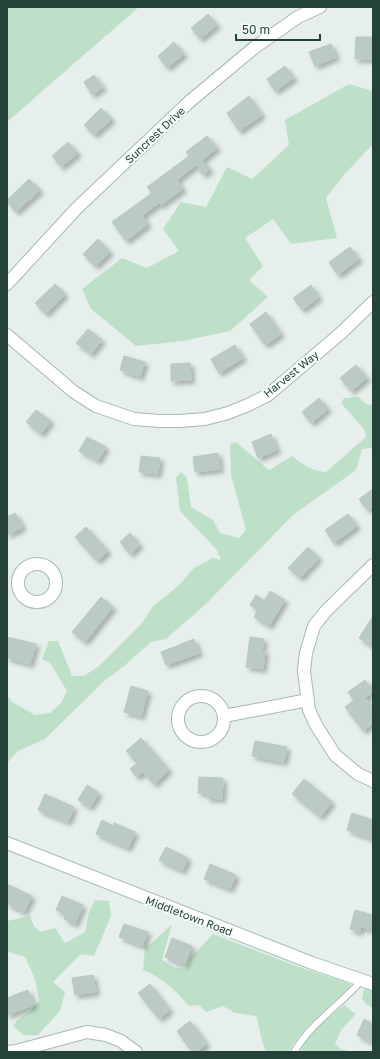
<svg xmlns="http://www.w3.org/2000/svg" width="380" height="1059" font-family="'Golos Text',sans-serif">
<style>
.green{fill:#bfe0c8}
.building{fill:#bbcac4;stroke:#b8c9c2;filter:url(#shadow)}
.lines{fill:none;stroke-linecap:round;stroke-linejoin:round}
.lane-casing{stroke:#a8b8b2;stroke-width:8}
.street-casing{stroke:#a8b8b2;stroke-width:14}
.secondary-casing{stroke:#a4bbb3;stroke-width:14}
.lane{stroke:#fff;stroke-width:6}
.street{stroke:#fff;stroke-width:12}
.secondary{stroke:#fff;stroke-width:12}
.labels{text-anchor:middle;stroke-width:4;stroke-linejoin:round;paint-order:stroke}
.street-label{font-size:11px;fill:#24423a;stroke:#f7fbf9}
</style>
<defs>
<filter id="shadow"><feDropShadow dx="3.5" dy="3.5" stdDeviation="2" flood-color="#0004"/></filter>
</defs>
<rect width="100%" height="100%" fill="#e6efeb"/>
<path class="green" d="M 7,7 L 139,7 L 7,122 Z
M 349,84 L 373,91 L 373,144 L 343,176 L 326,198 L 337,238 L 291,244 L 273,219 L 245,238 L 263,266 L 249,280 L 268,297 L 230,331 L 183,341 L 136,346 L 91,309 L 82,289 L 122,258 L 147,268 L 179,251 L 163,229 L 181,202 L 206,207 L 227,167 L 252,179 L 289,145 L 285,120 Z
M 358,397 L 368,405 L 373,404 L 373,448 L 362,449 L 356,470 L 293,515 L 205,605 L 166,639 L 151,642 L 123,667 L 104,681 L 45,739 L 18,751 L 7,763 L 7,695 L 12,702 L 35,715 L 50,713 L 61,703 L 67,691 L 50,663 L 42,659 L 49,641 L 58,641 L 72,676 L 84,676 L 99,666 L 142,623 L 153,606 L 177,587 L 194,568 L 213,558 L 221,560 L 217,550 L 180,511 L 176,478 L 181,472 L 187,478 L 191,507 L 213,520 L 220,533 L 239,538 L 246,530 L 231,475 L 230,444 L 236,442 L 269,470 L 292,456 C 302,464 313,472 326,472 L 366,437 L 364,429 L 341,403 L 344,398 Z
M 95,900 L 109,901 L 111,916 L 94,956 L 81,954 L 53,982 L 65,992 L 60,1011 L 38,1035 L 24,1035 L 13,1026 L 17,1020 L 30,1011 L 39,1001 L 35,979 L 25,957 L 9,952 L 7,950 L 7,921 L 30,916 L 34,926 L 40,932 L 55,928 L 65,943 L 85,932 L 89,912 Z
M 172,924 L 162,960 L 174,967 L 186,969 L 190,958 L 213,934 L 296,966 L 351,984 C 344,994 335,1000 327,1008 C 312,1022 298,1036 288,1052 L 266,1052 C 261,1041 260,1028 256,1016 L 235,1013 L 223,1006 L 206,1012 L 199,1005 L 189,1006 C 175,990 163,978 143,970 L 145,947 L 152,943 Z
M 364,988 L 373,991 L 373,1008 L 367,1005 L 362,999 Z
M 344,1005 L 356,1014 L 341,1030 L 335,1044 L 341,1049 L 352,1052 L 300,1052 L 306,1040 L 320,1025 Z"/>
<path class="building" d="M 208,14 L 217,25 L 200,39 L 191,28 Z
M 356,37 L 373,37 L 373,59 L 355,59 Z
M 174,42 L 184,54 L 167,68 L 158,56 Z
M 331,44 L 336,57 L 315,66 L 309,52 Z
M 285,66 L 294,78 L 275,91 L 267,79 Z
M 94,75 L 103,87 L 92,95 L 84,82 Z
M 249,96 L 262,115 L 239,131 L 227,113 Z
M 101,108 L 112,119 L 94,135 L 84,125 Z
M 207,136 L 217,148 L 202,160 L 210,169 L 203,175 L 196,165 L 177,180 L 183,189 L 161,205 L 159,203 L 142,216 L 148,224 L 126,241 L 112,222 L 152,193 L 147,187 L 189,156 L 186,152 Z
M 68,142 L 78,153 L 61,167 L 52,156 Z
M 29,179 L 40,190 L 16,212 L 7,202 L 7,200 Z
M 98,239 L 110,252 L 95,266 L 83,254 Z
M 350,247 L 359,259 L 338,275 L 329,262 Z
M 55,284 L 65,294 L 46,314 L 35,303 Z
M 311,285 L 319,297 L 302,310 L 293,298 Z
M 266,312 L 281,334 L 265,345 L 250,324 Z
M 88,329 L 102,340 L 91,354 L 76,343 Z
M 235,345 L 243,358 L 219,373 L 211,359 Z
M 124,356 L 145,362 L 140,377 L 120,370 Z
M 190,363 L 191,380 L 171,381 L 171,364 Z
M 356,365 L 367,378 L 351,391 L 340,378 Z
M 319,398 L 328,409 L 311,423 L 302,412 Z
M 36,410 L 51,421 L 41,434 L 26,422 Z
M 271,434 L 277,450 L 258,458 L 252,442 Z
M 87,437 L 106,447 L 98,461 L 79,451 Z
M 218,453 L 220,469 L 195,472 L 193,457 Z
M 141,456 L 160,458 L 158,474 L 139,472 Z
M 373,489 L 373,506 L 367,510 L 359,499 Z
M 15,513 L 23,527 L 7,535 L 7,517 Z
M 348,514 L 357,526 L 334,543 L 325,530 Z
M 86,527 L 108,551 L 97,561 L 75,537 Z
M 130,533 L 140,545 L 130,554 L 120,542 Z
M 308,547 L 319,558 L 300,578 L 288,568 Z
M 270,591 L 285,600 L 269,626 L 254,617 L 258,610 L 250,605 L 256,595 L 264,601 Z
M 101,597 L 113,607 L 85,642 L 72,632 Z
M 373,616 L 373,647 L 359,638 Z
M 7,637 L 36,644 L 30,664 L 7,658 Z
M 250,637 L 264,639 L 262,651 L 265,651 L 263,669 L 246,667 Z
M 194,639 L 199,653 L 166,665 L 161,652 Z
M 365,680 L 373,691 L 373,692 L 365,698 L 373,708 L 373,723 L 363,731 L 345,707 L 354,700 L 348,692 Z
M 131,686 L 148,691 L 141,716 L 124,712 Z
M 141,738 L 169,770 L 154,784 L 143,772 L 137,777 L 130,769 L 137,763 L 126,751 Z
M 255,741 L 287,747 L 284,762 L 252,756 Z
M 199,777 L 223,778 L 222,799 L 207,798 L 207,793 L 198,793 Z
M 304,779 L 332,802 L 320,817 L 292,794 Z
M 87,785 L 99,793 L 90,807 L 78,800 Z
M 45,794 L 74,807 L 68,822 L 38,810 Z
M 352,813 L 373,820 L 373,839 L 347,830 Z
M 102,820 L 113,826 L 114,823 L 135,832 L 128,848 L 96,834 Z
M 166,847 L 188,858 L 182,871 L 159,860 Z
M 210,864 L 236,875 L 230,889 L 204,879 Z
M 7,884 L 32,896 L 24,912 L 7,904 Z
M 62,896 L 83,905 L 75,924 L 64,919 L 66,914 L 56,910 Z
M 355,910 L 373,915 L 373,930 L 361,927 L 359,932 L 350,929 Z
M 124,924 L 148,932 L 142,946 L 119,937 Z
M 172,938 L 192,946 L 184,965 L 165,957 Z
M 93,975 L 96,992 L 75,995 L 72,978 Z
M 150,984 L 170,1010 L 159,1019 L 138,993 Z
M 28,990 L 34,1005 L 7,1015 L 7,998 Z
M 364,1019 L 373,1024 L 373,1043 L 357,1035 Z
M 190,1021 L 207,1044 L 195,1052 L 192,1052 L 177,1031 Z"/>
<g class="lines">
<g class="lane-casing">
<path id="lane" d="M 294,1052 C 311,1023 340,1005 362,980"/>
</g>
<g class="street-casing">
<path id="street" d="M 7,284 L 77,208 L 189,102 L 255,47 L 298,17 L 320,7
M 7,335 L 74,392 L 96,406 L 134,419 L 159,421 L 180,421 L 205,419 L 228,413 L 248,405 L 268,395 L 341,333 L 373,302
M18 583a19 19 0 1 1 38 0a19 19 0 1 1-38 0Z
M 373,565 L 326,611 L 314,626 L 306,653 L 304,671 L 309,710 L 316,725 L 335,755 L 358,774 L 373,781
M178 719a23 23 0 1 1 46 0a23 23 0 1 1-46 0Z
M 224,716 L 308,700
M 7,1052 L 16,1051 L 87,1032 L 106,1035 L 121,1041 L 136,1052"/>
</g>
<g class="secondary-casing">
<path id="secondary" d="M 7,843 L 312,963 L 373,984"/>
</g>
<use href="#lane" class="lane"/>
<use href="#street" class="street"/>
<use href="#secondary" class="secondary"/>
</g>
<g class="labels">
<g class="street-label">
<text transform="translate(155 135) rotate(-43)" y="4">Suncrest Drive</text>
<text transform="translate(291 374) rotate(-39)" y="4">Harvest Way</text>
<text transform="translate(189 916) rotate(21)" y="4">Middletown Road</text>
</g>
</g>
<rect width="380" height="1059" fill="none" stroke="#24423a" stroke-width="16"/>
<path d="M236 34v6h84v-6" fill="none" stroke="#24423a" stroke-width="2"/>
<text x="242" y="34" font-size="12" fill="#24423a" stroke="#f7fbf9" stroke-width="3" paint-order="stroke">50 m</text>
</svg>
